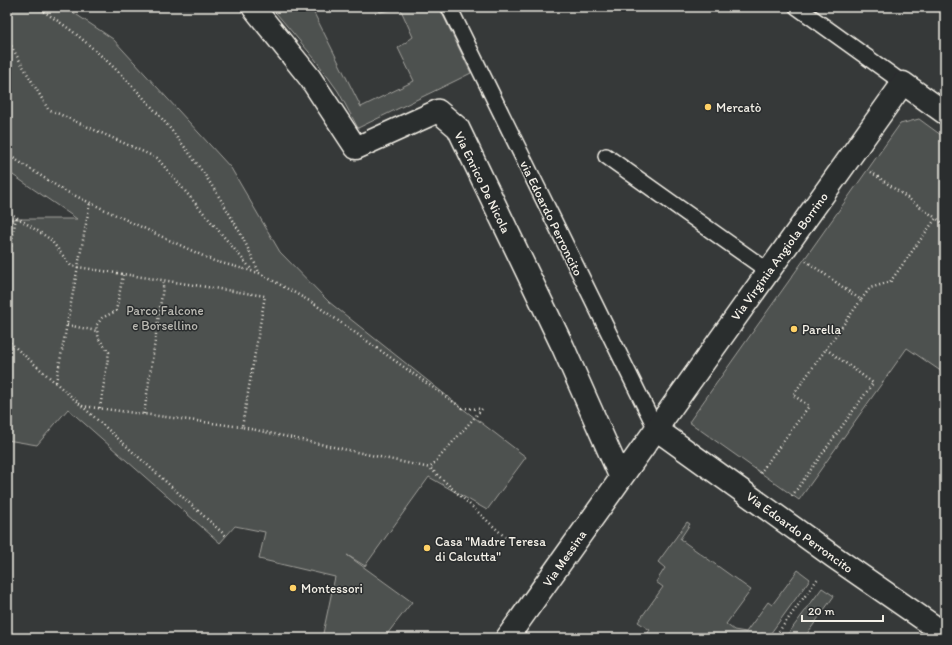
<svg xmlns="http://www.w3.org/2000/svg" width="952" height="645" font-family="Itim,sans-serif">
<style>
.green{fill:#4e514f;stroke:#a1a19c}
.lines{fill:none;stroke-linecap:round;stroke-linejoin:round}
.service-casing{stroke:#f4f1e8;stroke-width:18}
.minor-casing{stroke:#f4f1e8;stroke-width:25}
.path{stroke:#f4f1e8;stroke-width:2.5;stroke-dasharray:1 3;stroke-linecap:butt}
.service{stroke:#2a2d2e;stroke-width:15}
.minor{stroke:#2a2d2e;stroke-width:22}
.poi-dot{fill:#ffd166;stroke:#2a2d2e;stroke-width:1.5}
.labels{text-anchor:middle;stroke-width:3;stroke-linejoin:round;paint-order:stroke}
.poi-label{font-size:13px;fill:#f4f1e8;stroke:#2a2d2e;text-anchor:start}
.street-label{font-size:13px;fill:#f4f1e8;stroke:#2a2d2e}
.park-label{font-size:13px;fill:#bab9b2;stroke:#2a2d2e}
</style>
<rect width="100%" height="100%" fill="#363939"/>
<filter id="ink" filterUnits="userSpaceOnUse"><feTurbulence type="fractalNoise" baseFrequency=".025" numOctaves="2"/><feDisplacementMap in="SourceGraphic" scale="8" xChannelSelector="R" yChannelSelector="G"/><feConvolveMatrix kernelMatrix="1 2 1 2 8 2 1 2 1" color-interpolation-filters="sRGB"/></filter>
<g filter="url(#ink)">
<path class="green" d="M 7,7 L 65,7 L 113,39 L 231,168 L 280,252 L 329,302 L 462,408 L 526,457 L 487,510 L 429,477 L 365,566 L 347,555 L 412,602 L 384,638 L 322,638 L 335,577 L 259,559 L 265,532 L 235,526 L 220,543 L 68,409 L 37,445 L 7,440 L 7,219 L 77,219 L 7,171 Z
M 271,7 L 311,7 L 361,107 L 414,81 L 398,48 L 413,37 L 400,8 L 380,12 L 377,7 L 439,7 L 471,73 L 455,81 L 358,128 L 338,91 L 314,58 Z
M 919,119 L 945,138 L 945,374 L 907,348 L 799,500 L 689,422 L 900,124 Z
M 687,522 L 690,524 L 680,539 L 751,590 L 726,624 L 734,630 L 746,632 L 768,602 L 772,605 L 798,570 L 810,579 L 768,637 L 762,633 L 756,638 L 644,638 L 650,630 L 638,622 L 663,587 L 656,582 L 665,568 L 658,562 Z
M 822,588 L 834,596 L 804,638 L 785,638 Z"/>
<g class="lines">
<g class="service-casing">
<path id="service" d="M 449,7 L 656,429
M 797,7 L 903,83
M 606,156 L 768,271"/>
</g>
<g class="minor-casing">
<path id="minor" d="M 253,7 L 310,78 L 356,148 L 438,111 L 458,128 L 563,347 L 621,478
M 656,429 L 834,557 L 945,634
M 507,638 L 903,83 L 945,113"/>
</g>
<path class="path" d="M 37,7 C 50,16 65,25 77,35 C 142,88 197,155 238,229 C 246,243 252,258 259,272
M 7,39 L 48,109 L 157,158 L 252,270
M 7,154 L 63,190 L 154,233 L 214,261 L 259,273 L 313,303 L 462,408 L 482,409
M 871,172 L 936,218
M 7,211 L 50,239 L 71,266 L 265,296 L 242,427 L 430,468
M 806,261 L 861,300 L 870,288 L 890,282 L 936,218 L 945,225
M 7,270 L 16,217
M 67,325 L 97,331
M 7,340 L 82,406 L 242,427
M 56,382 L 90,203
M 82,406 L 226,536
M 100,408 L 109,352 L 99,339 L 96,326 L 102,318 L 116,311 L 123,275
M 482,409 L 430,468 L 505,537
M 144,414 L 164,281
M 760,473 L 809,406 L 793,395 L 826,349
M 792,496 L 873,383 L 826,349 L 861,300
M 774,638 L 819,577"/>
<use href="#service" class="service"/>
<use href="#minor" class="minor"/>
</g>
</g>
<g class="poi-dot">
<circle cx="708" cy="107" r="4"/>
<circle cx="794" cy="329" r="4"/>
<circle cx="427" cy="548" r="4"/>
<circle cx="293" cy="588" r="4"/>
</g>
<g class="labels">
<g class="poi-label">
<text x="716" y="112">Mercatò</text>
<text x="802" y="334">Parella</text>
<text x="435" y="546">Casa "Madre Teresa<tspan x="435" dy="15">di Calcutta"</tspan></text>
<text x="301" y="593">Montessori</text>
</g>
<g class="street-label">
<text transform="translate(483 182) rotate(64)" y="5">Via Enrico De Nicola</text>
<text transform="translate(552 218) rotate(64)" y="5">via Edoardo Perroncito</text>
<text transform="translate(779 256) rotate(-54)" y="5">Via Virginia Angiola Borrino</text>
<text transform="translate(800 532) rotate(36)" y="5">Via Edoardo Perroncito</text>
<text transform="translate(564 558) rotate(-55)" y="5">Via Messina</text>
</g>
<g class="park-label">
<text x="165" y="315">Parco Falcone<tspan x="165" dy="15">e Borsellino</tspan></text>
</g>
</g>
<rect width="952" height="645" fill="none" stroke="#2a2d2e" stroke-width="24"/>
<rect x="12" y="12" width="928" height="621" fill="none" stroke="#f4f1e8" stroke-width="1.5" filter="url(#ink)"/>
<path d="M802 615v6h81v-6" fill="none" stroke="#f4f1e8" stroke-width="2"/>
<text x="808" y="615" font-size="12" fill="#f4f1e8" stroke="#2a2d2e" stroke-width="3" paint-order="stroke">20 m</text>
</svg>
